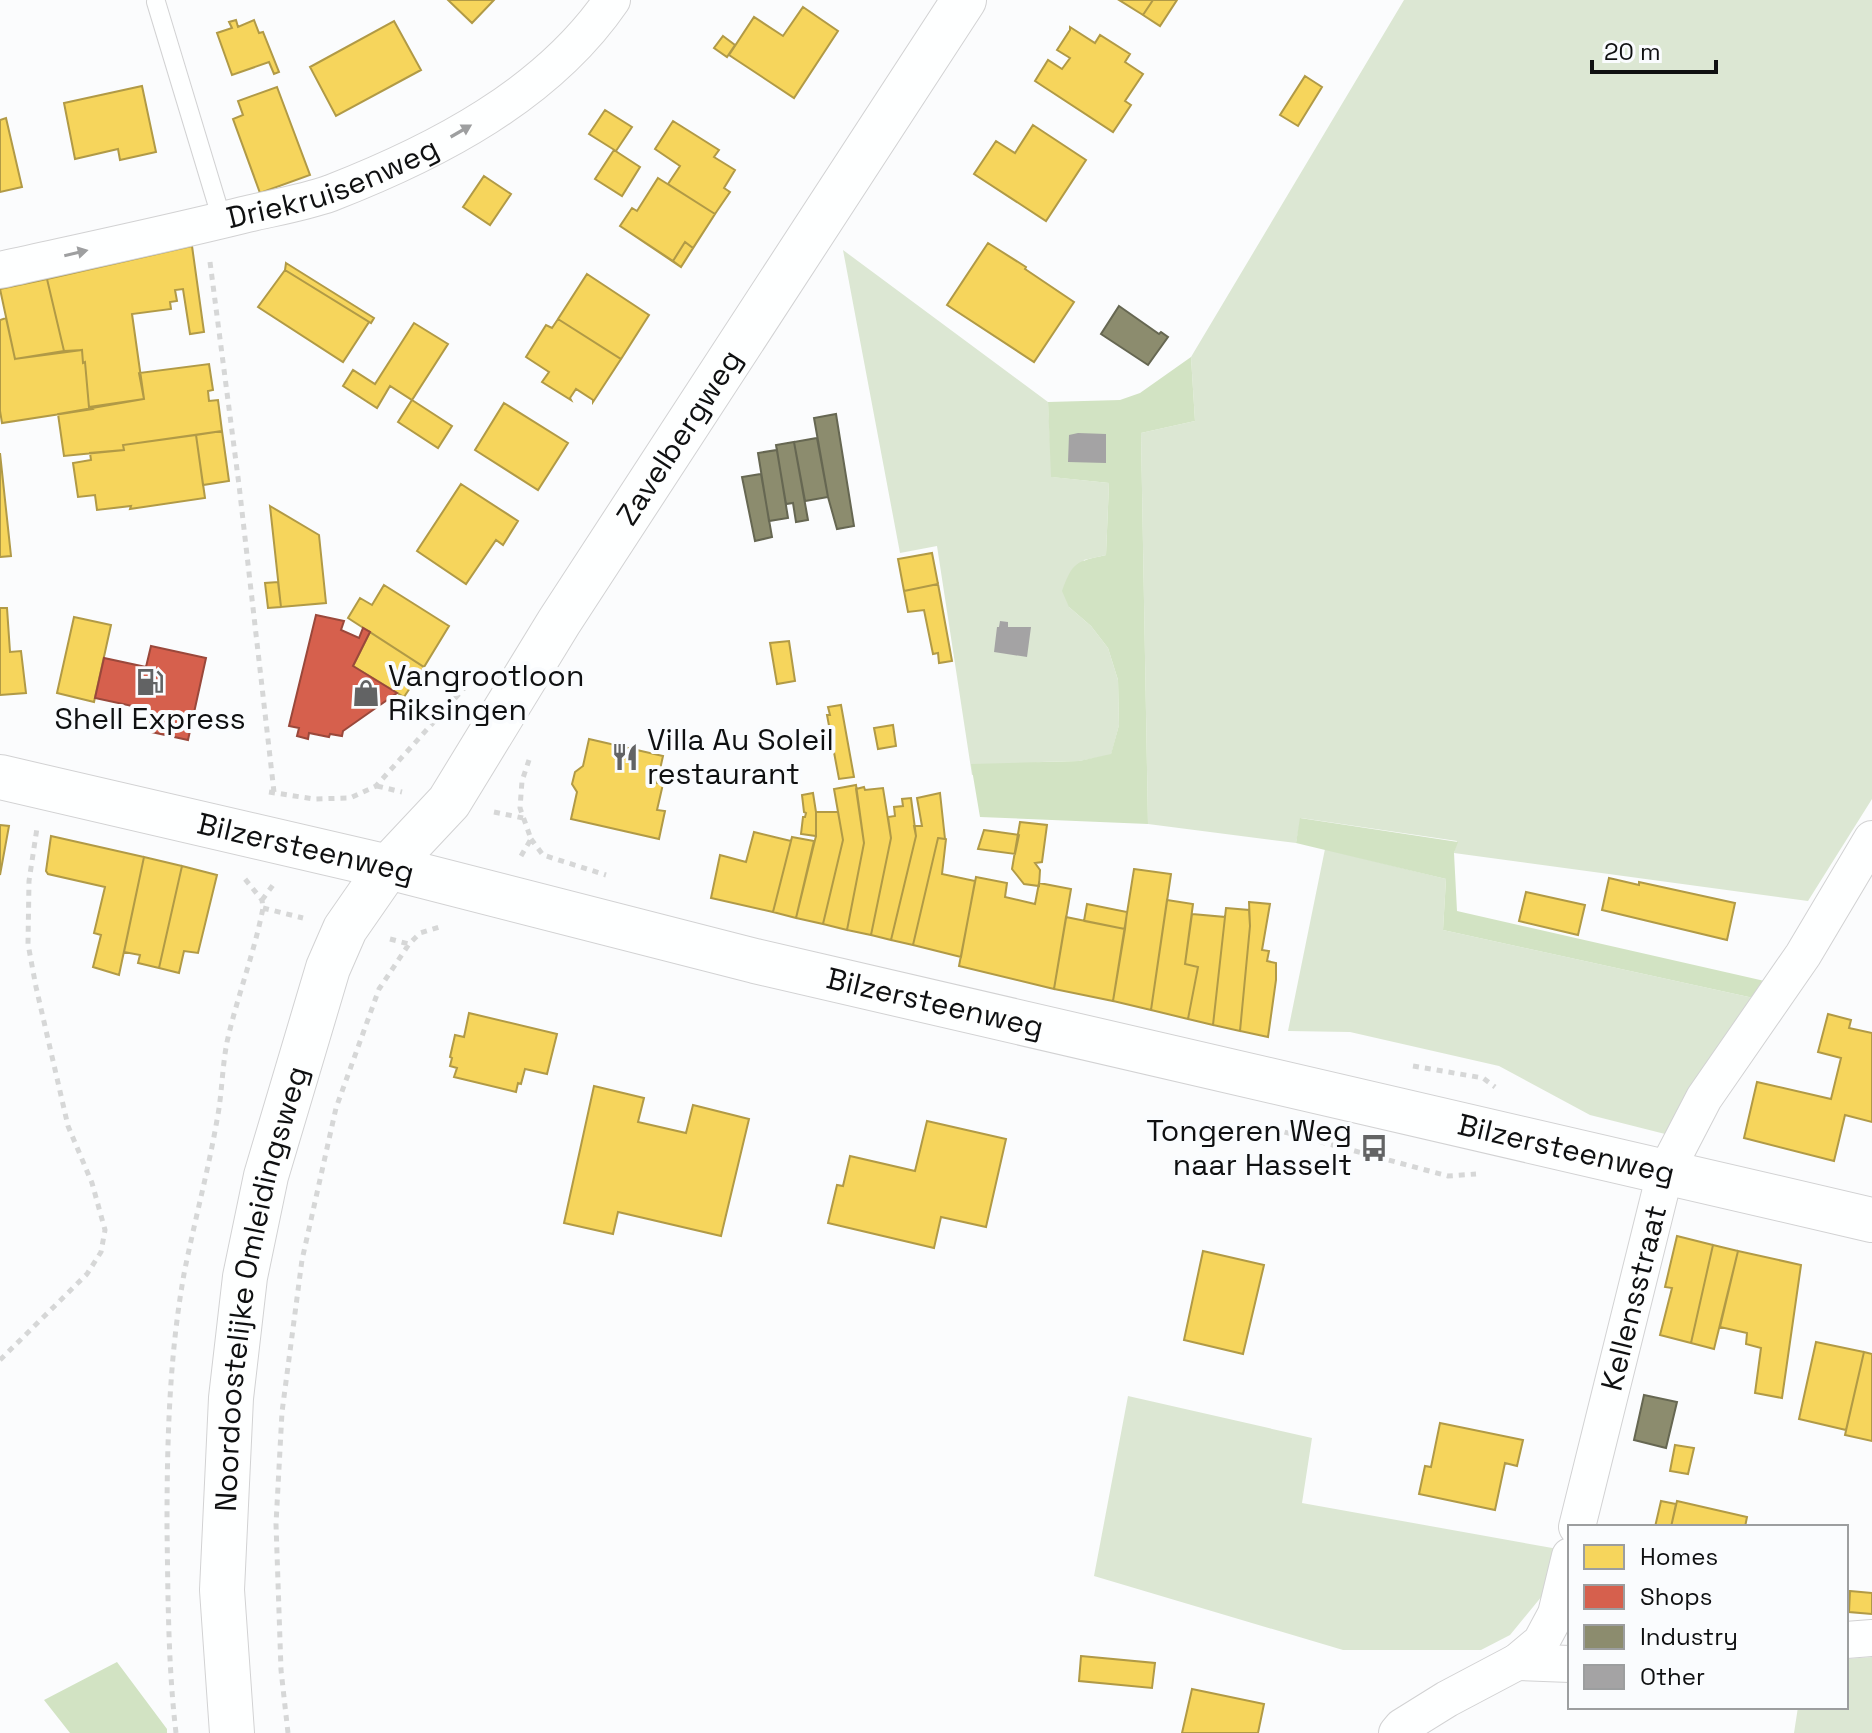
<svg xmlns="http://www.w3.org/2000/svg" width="1872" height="1733" font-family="'Space Grotesk',sans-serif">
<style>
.green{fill:#dce7d3}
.forest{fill:#d2e3c3}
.homes{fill:#f6d55c;stroke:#b19a46;stroke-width:2}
.shops{fill:#d6604d;stroke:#9a483b;stroke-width:2}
.industry{fill:#8c8c6e;stroke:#666752;stroke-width:2}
.building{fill:#a4a3a4}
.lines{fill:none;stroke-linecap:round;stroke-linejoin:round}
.service-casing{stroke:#d2d2d3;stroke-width:20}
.minor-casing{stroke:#d2d2d3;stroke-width:38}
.secondary-casing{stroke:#d2d2d3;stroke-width:46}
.path{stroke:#d6d7d7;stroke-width:5;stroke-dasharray:6 6;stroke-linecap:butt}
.service{stroke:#feffff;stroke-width:18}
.minor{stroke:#feffff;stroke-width:36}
.secondary{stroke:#feffff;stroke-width:44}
.oneway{fill:#9e9fa0}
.labels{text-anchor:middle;stroke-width:8;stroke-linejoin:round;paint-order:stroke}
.street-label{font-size:30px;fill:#0f1011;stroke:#fafcfe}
.poi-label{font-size:30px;fill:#0f1011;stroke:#fafcfe;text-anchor:start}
</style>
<rect width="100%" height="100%" fill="#fbfcfd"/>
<path class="green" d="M 1404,0 L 1872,0 L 1872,799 L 1808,901 L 1454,853 L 1457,841 L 1301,818 L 1296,843 L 1148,824 L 1141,433 L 1195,421 L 1191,357 Z
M 843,250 L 1048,402 L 1052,477 L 1109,483 L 1106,555 L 1084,560 L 1069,607 L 1091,626 L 1108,648 L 1118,680 L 1119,725 L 1111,755 L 1079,761 L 1041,762 L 972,775 L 937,546 L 900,553 Z
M 1325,849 L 1446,879 L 1443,930 L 1758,999 L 1669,1135 L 1590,1115 L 1499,1066 L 1350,1032 L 1288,1031 Z
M 1128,1396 L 1312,1438 L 1302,1503 L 1558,1549 L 1542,1596 L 1510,1635 L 1481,1650 L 1343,1650 L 1094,1576 Z
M 1872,1657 L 1872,1733 L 1794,1733 L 1798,1707 L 1846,1707 L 1846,1659 Z"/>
<path class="forest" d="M 1191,357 L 1195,421 L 1141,433 L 1148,824 L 980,817 L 971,764 L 1079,761 L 1111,754 L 1119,725 L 1118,680 L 1108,648 L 1091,626 L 1069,607 L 1062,591 C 1073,561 1076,562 1106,555 L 1109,483 L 1051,477 L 1048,402 L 1120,400 L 1140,393 Z
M 1300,818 L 1458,842 L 1454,853 L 1457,911 L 1769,982 L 1758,999 L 1443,930 L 1446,879 L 1296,843 Z
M 117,1662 L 167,1729 L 167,1733 L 70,1733 L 44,1700 Z"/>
<path class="homes" d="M 448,0 L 494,0 L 472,23 Z
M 1119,0 L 1153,0 L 1143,15 Z
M 1153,0 L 1177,0 L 1160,26 L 1143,15 Z
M 803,7 L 838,31 L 794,98 L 729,55 L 754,17 L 783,36 Z
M 236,20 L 238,27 L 254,20 L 259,33 L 263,32 L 279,72 L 274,74 L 269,62 L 232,75 L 217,33 L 232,28 L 229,22 Z
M 394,21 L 421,70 L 336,116 L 310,67 Z
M 1070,27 L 1095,43 L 1100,35 L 1130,54 L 1125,62 L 1143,74 L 1125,101 L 1131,105 L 1113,132 L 1035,81 L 1048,60 L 1062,69 L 1070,58 L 1057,50 L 1070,30 Z
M 723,36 L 735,45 L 727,57 L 714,48 Z
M 1305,76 L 1322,87 L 1298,126 L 1280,115 Z
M 142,86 L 156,152 L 120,160 L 118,149 L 75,159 L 64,103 Z
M 277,87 L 310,175 L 260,193 L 233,119 L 243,115 L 238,101 Z
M 605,110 L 632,127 L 616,151 L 589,134 Z
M 6,118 L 22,187 L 0,192 L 0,120 Z
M 673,121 L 719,150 L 714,157 L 735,170 L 724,188 L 730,192 L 715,214 L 668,184 L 680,166 L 655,149 Z
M 1033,125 L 1086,160 L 1046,221 L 974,174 L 996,141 L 1015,153 Z
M 614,150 L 640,167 L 622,196 L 595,179 Z
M 484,176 L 511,194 L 490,225 L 463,207 Z
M 658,178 L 715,214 L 681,267 L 620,226 L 632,208 L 637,211 Z
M 658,178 L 715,214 L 693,248 L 685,242 L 673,261 L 620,226 L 632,208 L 637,211 Z
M 685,242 L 693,248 L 681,267 L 673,261 Z
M 988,243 L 1026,267 L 1025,269 L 1074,302 L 1034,362 L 947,305 Z
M 192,246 L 204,332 L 190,334 L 183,289 L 175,290 L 177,301 L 170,302 L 171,309 L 132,314 L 144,399 L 89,407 L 85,362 L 83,363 L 82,350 L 64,351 L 47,279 Z
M 286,263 L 374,318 L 371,323 L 285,270 Z
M 285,270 L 369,322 L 343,362 L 258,307 Z
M 587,274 L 649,315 L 621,359 L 558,319 Z
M 47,279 L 64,351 L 15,359 L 0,289 Z
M 6,318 L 15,359 L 82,350 L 83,363 L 85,362 L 89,407 L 92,407 L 93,409 L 2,423 L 0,411 L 0,320 Z
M 558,319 L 621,359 L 593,402 L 593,400 L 576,389 L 570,398 L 571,400 L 542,382 L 549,372 L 526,357 L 546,325 L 552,328 Z
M 414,323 L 448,344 L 412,400 L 390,386 L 377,408 L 343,386 L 353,370 L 375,384 Z
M 209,364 L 213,390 L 208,391 L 209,401 L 218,400 L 222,431 L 123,445 L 124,450 L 64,456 L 58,414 L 144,399 L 139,373 Z
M 412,400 L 452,426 L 438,448 L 398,422 Z
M 504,403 L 568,443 L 538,490 L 475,450 Z
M 222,431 L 229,481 L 203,485 L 196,435 Z
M 196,435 L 205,498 L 130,509 L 131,506 L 97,510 L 95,495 L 78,497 L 73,463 L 91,460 L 90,453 L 124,450 L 123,445 Z
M 0,453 L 11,556 L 0,557 Z
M 461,484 L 518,521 L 503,545 L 496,540 L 466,584 L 417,551 Z
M 270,506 L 319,535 L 326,603 L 281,607 Z
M 932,553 L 938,584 L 904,591 L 898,559 Z
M 278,582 L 281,607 L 268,608 L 265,583 Z
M 938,584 L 952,661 L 939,663 L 938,653 L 933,654 L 924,610 L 908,612 L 904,591 Z
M 384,585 L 449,626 L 424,667 L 348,618 L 360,598 L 372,605 Z
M 0,608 L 7,608 L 10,652 L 21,651 L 26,693 L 0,695 Z
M 74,617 L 111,625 L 94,702 L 57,693 Z
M 370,632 L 424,667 L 404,697 L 353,666 Z
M 789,641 L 795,681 L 777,684 L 770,643 Z
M 841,705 L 854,777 L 839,779 L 827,715 L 830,715 L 828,707 Z
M 893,725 L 896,746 L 878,749 L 874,728 Z
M 589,739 L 663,756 L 657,783 L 663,784 L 657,810 L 665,811 L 659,839 L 571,819 L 577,792 L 572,784 L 575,772 L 583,766 Z
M 856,785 L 864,843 L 847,930 L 823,924 L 843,840 L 834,789 Z
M 864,787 L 865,790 L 883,788 L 891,838 L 871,935 L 847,930 L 864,843 L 856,789 Z
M 813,793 L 816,812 L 816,836 L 801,834 L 803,817 L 805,817 L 806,813 L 804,812 L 802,795 Z
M 940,793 L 945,839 L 938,838 L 913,945 L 891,940 L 916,836 L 914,826 L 922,826 L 917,798 Z
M 911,798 L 916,836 L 891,940 L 871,935 L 891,838 L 888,817 L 895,816 L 894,807 L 903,806 L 902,799 Z
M 816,812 L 838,812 L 843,840 L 823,924 L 796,918 L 816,836 Z
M 1020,822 L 1047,825 L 1042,862 L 1035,863 L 1040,870 L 1039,886 L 1024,884 L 1012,869 Z
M 0,825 L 9,826 L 0,875 Z
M 984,830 L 1019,835 L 1015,854 L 978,849 Z
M 754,832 L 791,841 L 773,912 L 711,898 L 720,855 L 746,862 Z
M 51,836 L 144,857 L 119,975 L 93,967 L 101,935 L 94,933 L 105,887 L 48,874 L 46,871 Z
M 792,837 L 814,841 L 796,918 L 773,912 Z
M 938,838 L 946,839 L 942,874 L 975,881 L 961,957 L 913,945 Z
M 144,857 L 182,866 L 159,968 L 138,963 L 140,955 L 124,952 Z
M 182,866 L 217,875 L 198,953 L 184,951 L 179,973 L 159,968 Z
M 1134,869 L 1171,874 L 1151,1010 L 1113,1001 Z
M 976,877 L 1007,883 L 1005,897 L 1035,904 L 1039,883 L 1071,889 L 1054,989 L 959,966 Z
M 1609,878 L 1639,885 L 1639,882 L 1735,903 L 1727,940 L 1602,910 Z
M 1526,892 L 1585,905 L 1578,935 L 1519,921 Z
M 1167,900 L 1193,904 L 1185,964 L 1198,967 L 1188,1019 L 1151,1010 Z
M 1249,902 L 1270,904 L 1262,950 L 1269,951 L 1267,961 L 1276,963 L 1276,980 L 1268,1037 L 1240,1031 L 1250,926 Z
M 1087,904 L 1127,912 L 1125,929 L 1084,921 Z
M 1226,908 L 1249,910 L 1250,926 L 1240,1031 L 1213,1025 Z
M 1192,914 L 1225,917 L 1213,1025 L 1188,1019 L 1198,967 L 1185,964 Z
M 1066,917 L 1125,929 L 1113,1001 L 1054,989 Z
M 469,1013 L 557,1034 L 547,1074 L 525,1069 L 521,1084 L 518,1083 L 516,1092 L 454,1077 L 457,1068 L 450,1066 L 452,1058 L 450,1057 L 455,1035 L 464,1037 Z
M 1828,1014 L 1851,1020 L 1849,1028 L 1872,1033 L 1872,1122 L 1845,1115 L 1834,1161 L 1744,1138 L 1757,1082 L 1831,1099 L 1841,1058 L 1818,1052 Z
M 594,1086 L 644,1098 L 638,1122 L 686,1133 L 693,1105 L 749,1119 L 721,1236 L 618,1212 L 613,1234 L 564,1223 Z
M 927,1121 L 1006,1139 L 986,1227 L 941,1217 L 934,1248 L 828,1223 L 837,1185 L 843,1186 L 850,1156 L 915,1171 Z
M 1677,1236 L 1713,1245 L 1691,1343 L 1660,1335 L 1672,1288 L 1665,1287 Z
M 1713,1245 L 1738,1251 L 1714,1349 L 1691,1343 Z
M 1203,1251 L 1264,1265 L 1243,1354 L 1184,1340 Z
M 1738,1251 L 1801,1265 L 1782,1398 L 1755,1393 L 1761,1348 L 1746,1344 L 1747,1333 L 1720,1327 Z
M 1816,1342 L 1864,1352 L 1846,1430 L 1799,1419 Z
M 1864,1352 L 1872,1354 L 1872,1441 L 1845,1435 Z
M 1440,1423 L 1523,1440 L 1517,1466 L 1505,1463 L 1495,1510 L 1419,1494 L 1425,1466 L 1431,1467 Z
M 1675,1445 L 1694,1448 L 1688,1474 L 1670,1471 Z
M 1661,1501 L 1676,1504 L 1671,1527 L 1655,1527 Z
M 1677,1501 L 1747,1517 L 1745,1527 L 1671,1527 Z
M 1850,1591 L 1872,1593 L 1872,1614 L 1849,1612 Z
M 1081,1656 L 1155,1663 L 1152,1688 L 1079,1681 Z
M 1192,1689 L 1264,1704 L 1258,1733 L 1182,1733 Z"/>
<path class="shops" d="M 316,615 L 344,621 L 341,630 L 359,638 L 363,628 L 370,632 L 353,666 L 397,693 L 343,731 L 342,736 L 330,734 L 329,737 L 309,733 L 308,739 L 297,736 L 299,728 L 289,726 Z
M 151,646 L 206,658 L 188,740 L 133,728 L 137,707 L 95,698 L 104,658 L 146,667 Z"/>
<path class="industry" d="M 1119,306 L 1159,334 L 1161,332 L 1168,337 L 1148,365 L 1101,334 Z
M 836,414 L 854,526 L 837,529 L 828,497 L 814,418 Z
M 817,438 L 828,497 L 805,501 L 794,442 Z
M 794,442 L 808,520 L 796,522 L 793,503 L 786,504 L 776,445 Z
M 777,450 L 788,518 L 769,521 L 758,453 Z
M 761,474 L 772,537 L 755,541 L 742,477 Z
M 1644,1395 L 1677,1402 L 1666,1448 L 1634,1440 Z"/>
<path class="building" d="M 1078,433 L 1106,434 L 1106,463 L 1068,462 L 1069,435 Z
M 1000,621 L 1008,622 L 1008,627 L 1031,627 L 1027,657 L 994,652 L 997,627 L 999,627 Z"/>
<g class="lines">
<g class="service-casing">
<path id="service" d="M 156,2 L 222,220"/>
</g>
<g class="minor-casing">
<g id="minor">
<path id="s1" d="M 0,270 C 81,252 162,235 243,215 C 272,208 303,203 331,193 C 436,152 547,95 612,0"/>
<path id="s2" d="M 1577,1527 L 1665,1173 L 1704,1098 L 1803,955 L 1872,839"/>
<path d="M 1846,1640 L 1872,1638"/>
<path d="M 1517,1662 L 1570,1664"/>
<path d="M 1397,1733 L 1402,1727 L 1447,1699 L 1517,1662 L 1541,1642 L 1556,1614 L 1570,1556"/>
</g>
</g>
<g class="secondary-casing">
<g id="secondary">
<path id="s3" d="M 0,777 L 388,867 L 755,961 L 1872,1220"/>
<path id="s4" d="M 232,1733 L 222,1590 L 231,1398 L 245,1277 L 266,1176 L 328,968 L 345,929 L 388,867 L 449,802 L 559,622 L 964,0"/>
</g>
</g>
<path class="path" d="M 210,262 L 239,485 L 274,792
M 377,786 L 402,792
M 269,792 L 314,799 L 350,798 L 376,786 L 467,685
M 494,812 L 523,818
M 531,839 L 543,855 L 606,875
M 521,856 L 531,839 L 520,808 L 522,781 L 529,760
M 262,900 L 273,885
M 263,908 L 303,918
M 390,939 L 409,944
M 1413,1066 L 1483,1078 L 1495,1087
M 1273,1129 L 1448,1176 L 1476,1174
M 0,1360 L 87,1274 L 101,1252 L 105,1230 L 92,1183 L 68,1126 L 36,987 L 28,944 L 29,881 L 37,828
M 176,1733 C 168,1665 168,1596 167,1527 C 167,1443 169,1358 184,1274 C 194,1223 208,1172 217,1120 C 222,1095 222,1068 227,1042 C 237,997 254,954 263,908 L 262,900 L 245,879
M 288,1733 L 281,1670 L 276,1524 L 282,1412 L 302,1260 L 336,1108 L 379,989 L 409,944 L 420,933 L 443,926"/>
<use href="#service" class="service"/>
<use href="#minor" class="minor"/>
<use href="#secondary" class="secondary"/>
</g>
<defs><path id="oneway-solid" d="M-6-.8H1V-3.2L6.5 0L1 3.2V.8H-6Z" transform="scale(2)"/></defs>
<g class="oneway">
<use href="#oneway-solid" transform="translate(461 131) rotate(-30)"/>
<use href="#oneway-solid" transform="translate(76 253) rotate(-13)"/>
</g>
<defs>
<g id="fuel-bare" transform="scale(2.16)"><path d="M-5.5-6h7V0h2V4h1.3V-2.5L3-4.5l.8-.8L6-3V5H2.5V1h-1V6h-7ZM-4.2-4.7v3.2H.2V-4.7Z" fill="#626364" stroke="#fafcfe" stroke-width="2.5" paint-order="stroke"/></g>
<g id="shop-bare" transform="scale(2.16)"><path d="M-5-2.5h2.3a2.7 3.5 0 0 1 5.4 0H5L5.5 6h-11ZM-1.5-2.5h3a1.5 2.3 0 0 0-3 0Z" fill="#626364" stroke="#fafcfe" stroke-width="2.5" paint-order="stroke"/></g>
<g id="restaurant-bare" transform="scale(2.16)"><path d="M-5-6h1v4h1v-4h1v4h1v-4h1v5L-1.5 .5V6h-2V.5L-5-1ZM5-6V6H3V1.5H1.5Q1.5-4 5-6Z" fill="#626364" stroke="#fafcfe" stroke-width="2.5" paint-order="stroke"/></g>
<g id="bus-bare" transform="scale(2.16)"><path d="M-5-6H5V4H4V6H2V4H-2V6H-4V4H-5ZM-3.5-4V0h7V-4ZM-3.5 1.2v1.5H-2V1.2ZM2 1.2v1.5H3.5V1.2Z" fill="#626364" stroke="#fafcfe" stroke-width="2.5" paint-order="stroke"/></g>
</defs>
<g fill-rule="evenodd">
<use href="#fuel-bare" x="150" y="682"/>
<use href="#shop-bare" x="366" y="693"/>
<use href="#restaurant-bare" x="625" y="757"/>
<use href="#bus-bare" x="1374" y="1148"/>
</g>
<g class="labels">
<g class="street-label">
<text dy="10" stroke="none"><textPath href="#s1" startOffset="344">Driekruisenweg</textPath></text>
<text dy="10" stroke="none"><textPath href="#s4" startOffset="1416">Zavelbergweg</textPath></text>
<text dy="10" stroke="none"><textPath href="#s3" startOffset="314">Bilzersteenweg</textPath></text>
<text dy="10" stroke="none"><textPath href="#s3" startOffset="962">Bilzersteenweg</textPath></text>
<text dy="10" stroke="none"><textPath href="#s3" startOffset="1610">Bilzersteenweg</textPath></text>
<text dy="10" stroke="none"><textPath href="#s4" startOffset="448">Noordoostelijke Omleidingsweg</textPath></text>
<text dy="10" stroke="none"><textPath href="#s2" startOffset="236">Kellensstraat</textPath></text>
</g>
<g class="poi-label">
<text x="388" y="686">Vangrootloon<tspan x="388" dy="34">Riksingen</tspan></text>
<text x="150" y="729" text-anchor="middle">Shell Express</text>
<text x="647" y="750">Villa Au Soleil<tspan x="647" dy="34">restaurant</tspan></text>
<text x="1352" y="1141" text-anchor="end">Tongeren Weg<tspan x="1352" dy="34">naar Hasselt</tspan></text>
</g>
</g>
<rect x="1568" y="1525" width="280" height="184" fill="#fafcfe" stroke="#9c9e9f" stroke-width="2"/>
<rect x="1584" y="1545" width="40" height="24" fill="#f6d55c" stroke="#9c9e9f" stroke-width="2"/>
<text x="1640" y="1565" font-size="24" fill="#0f1011">Homes</text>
<rect x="1584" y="1585" width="40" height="24" fill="#d6604d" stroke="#9c9e9f" stroke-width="2"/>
<text x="1640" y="1605" font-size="24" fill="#0f1011">Shops</text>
<rect x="1584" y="1625" width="40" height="24" fill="#8c8c6e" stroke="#9c9e9f" stroke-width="2"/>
<text x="1640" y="1645" font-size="24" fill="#0f1011">Industry</text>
<rect x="1584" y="1665" width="40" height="24" fill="#a4a3a4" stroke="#9c9e9f" stroke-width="2"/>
<text x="1640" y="1685" font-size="24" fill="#0f1011">Other</text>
<path d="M1592 60v12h124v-12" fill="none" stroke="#0f1011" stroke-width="4"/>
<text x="1604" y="60" font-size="24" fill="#0f1011" stroke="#fafcfe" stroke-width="6" paint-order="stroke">20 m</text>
</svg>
